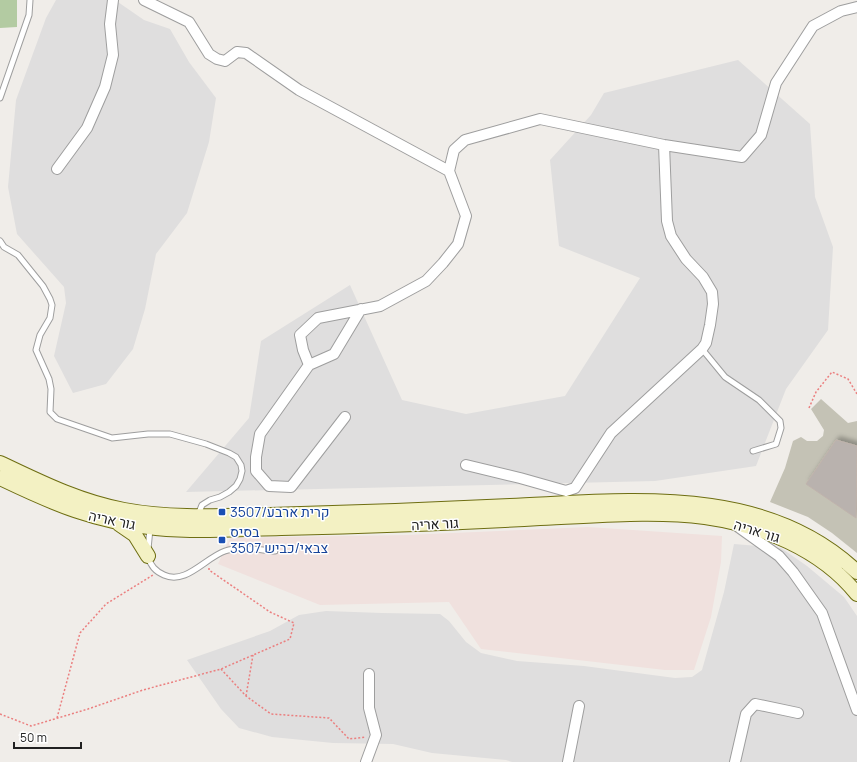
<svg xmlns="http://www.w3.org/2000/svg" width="857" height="762" font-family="Manrope,Heebo,sans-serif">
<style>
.residential{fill:#dfdede}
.military{fill:#f0e1de}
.construction{fill:#c4c2b5}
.forest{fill:#b3cba2}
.building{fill:#b9b2ae;stroke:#c0b3ac;filter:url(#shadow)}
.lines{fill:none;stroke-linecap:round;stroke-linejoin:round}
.service-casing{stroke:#9e9e9e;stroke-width:7}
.minor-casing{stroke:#9e9e9e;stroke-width:12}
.secondary-casing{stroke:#6e6e12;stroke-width:16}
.path{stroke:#eb7f7f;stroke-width:1.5;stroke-dasharray:2 2;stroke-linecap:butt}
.service{stroke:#fff;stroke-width:5}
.minor{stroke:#fff;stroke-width:10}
.secondary{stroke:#f3f1c3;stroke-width:14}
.transit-dot{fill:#1a4fb4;stroke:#fff;stroke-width:1.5}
.labels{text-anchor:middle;stroke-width:3;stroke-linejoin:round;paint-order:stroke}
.transit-label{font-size:14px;fill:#164399;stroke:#fff;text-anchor:start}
.street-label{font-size:14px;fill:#212121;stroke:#fff}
</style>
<defs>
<filter id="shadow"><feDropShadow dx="3.5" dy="-3.5" stdDeviation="2" flood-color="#0004"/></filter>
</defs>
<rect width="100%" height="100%" fill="#f0ede9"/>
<path class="residential" d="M 56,0 L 115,0 L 144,20 L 170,29 L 189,62 L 216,98 L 209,142 L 187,213 L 156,254 L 145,309 L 133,349 L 106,384 L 73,393 L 54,356 L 66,303 L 64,287 L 17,234 L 8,187 L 16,100 L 46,18 Z
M 738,60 L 810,124 L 815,197 L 833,247 L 828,330 L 786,389 L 756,466 L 655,481 L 186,492 L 249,418 L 261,341 L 350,285 L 402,400 L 466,414 L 565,396 L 640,278 L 559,246 L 550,160 L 591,115 L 604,93 Z
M 734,544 L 781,548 L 807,566 L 844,597 L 857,616 L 857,762 L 512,762 L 506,760 L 432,753 L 393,744 L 333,743 L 272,737 L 239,728 L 221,709 L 187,660 L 270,631 L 299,615 L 326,611 L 382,613 L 440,614 L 449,621 L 466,642 L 481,653 L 517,661 L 584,666 L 675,678 L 692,677 L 702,670 L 724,592 Z"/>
<path class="military" d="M 588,527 L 722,536 L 721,562 L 711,617 L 694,670 L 665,670 L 481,649 L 449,602 L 320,605 L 218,564 L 230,538 L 406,535 Z"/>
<path class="construction" d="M 821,399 L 848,423 L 857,421 L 857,553 L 832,533 L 808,517 L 770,502 L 785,468 L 793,441 L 801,437 L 807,441 L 817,441 L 823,436 L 824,430 L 811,409 Z"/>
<path class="forest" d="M 0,0 L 17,0 L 17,27 L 0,28 Z"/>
<path class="building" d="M 836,440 L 857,446 L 856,518 L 806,484 Z"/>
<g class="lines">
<g class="service-casing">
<path id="service" d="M 0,98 L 29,15 L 30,0
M 0,241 L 4,247 L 18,255 L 43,286 L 50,299 L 52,305 L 50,318 L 40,335 L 36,350 L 49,379 L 51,389 L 50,412 L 57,419 L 112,438 L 148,434 L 170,434 L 206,444 L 229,453 L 236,457 L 241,465 L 242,471 L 240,479 L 236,486 L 229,492 L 220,497 L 210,500 L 202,505 L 198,515
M 702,349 L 725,377 L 759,400 L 780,421 L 781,428 L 776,444 L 753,451
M 148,549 L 150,529
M 148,557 C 151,566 155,571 164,575 C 186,585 205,558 225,551 C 240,546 259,550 275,551"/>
</g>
<g class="minor-casing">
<path id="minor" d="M 144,0 L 189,22 L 209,54 L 217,59 L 225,61 L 237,52 L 246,53 L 299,90 L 449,171
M 57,169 L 87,128 L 105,87 L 113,55 L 110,24 L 113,0
M 309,365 L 303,350 L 300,335 L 318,318 L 380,306 L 426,281 L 443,263 L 458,244 L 466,216 L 449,171 L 454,150 L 465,140 L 540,119 L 664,145 L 742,157 L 761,135 L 776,83 L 813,26 L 841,11 L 857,7
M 345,417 L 291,487 L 269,486 L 256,471 L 256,457 L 260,434 L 309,365 L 334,354 L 361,309
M 466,465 L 520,478 L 566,491 L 575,488 L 611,433 L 702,349 L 706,343 L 710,325 L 713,304 L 712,292 L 703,277 L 686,259 L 671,236 L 667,221 L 664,145
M 737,526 L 779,556 L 793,572 L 822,613 L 857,710
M 366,762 L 376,735 L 369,708 L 369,674
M 568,762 L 579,706
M 735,762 L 746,714 L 755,704 L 798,713"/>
</g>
<g class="secondary-casing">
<path id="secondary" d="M 0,463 C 40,482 80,502 124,510 C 172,519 222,516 270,515 C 350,513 430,510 510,506 C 627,501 764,483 857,572
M 0,478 C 54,504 96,522 156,528 C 197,532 240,529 281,528 C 367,526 454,523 540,518 C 594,516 652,510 705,517 C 761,525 821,549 857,594
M 119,524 L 135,535 L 148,556"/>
</g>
<path class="path" d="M 809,408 L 816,392 L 832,372 L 848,379 L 857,394
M 221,669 L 246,696 L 271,714 L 329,718 L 349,739 L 366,737
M 246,696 L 253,655
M 0,714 L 31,726 L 88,709 L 143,690 L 221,669 L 290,639 L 294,623 L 270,612 L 209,570 L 209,568
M 57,718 L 80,633 L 106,604 L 153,575"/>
<use href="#service" class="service"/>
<use href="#minor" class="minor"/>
<use href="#secondary" class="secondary"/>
</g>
<g class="transit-dot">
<rect x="218" y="508" width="8" height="8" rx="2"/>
<rect x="218" y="536" width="8" height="8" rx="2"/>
</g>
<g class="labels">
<g class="transit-label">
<text x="230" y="517">קרית ארבע/3507</text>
<text x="230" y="537">בסיס<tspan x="230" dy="16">צבאי/כביש 3507</tspan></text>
</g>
<g class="street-label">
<text transform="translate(112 520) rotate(12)" y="5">גור אריה</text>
<text transform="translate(435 524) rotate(-3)" y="5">גור אריה</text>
<text transform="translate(757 531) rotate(17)" y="5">גור אריה</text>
</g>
</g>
<path d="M14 742v6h67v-6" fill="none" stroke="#212121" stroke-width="2"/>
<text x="20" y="742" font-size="12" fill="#212121" stroke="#ffffff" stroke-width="3" paint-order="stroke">50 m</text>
</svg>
